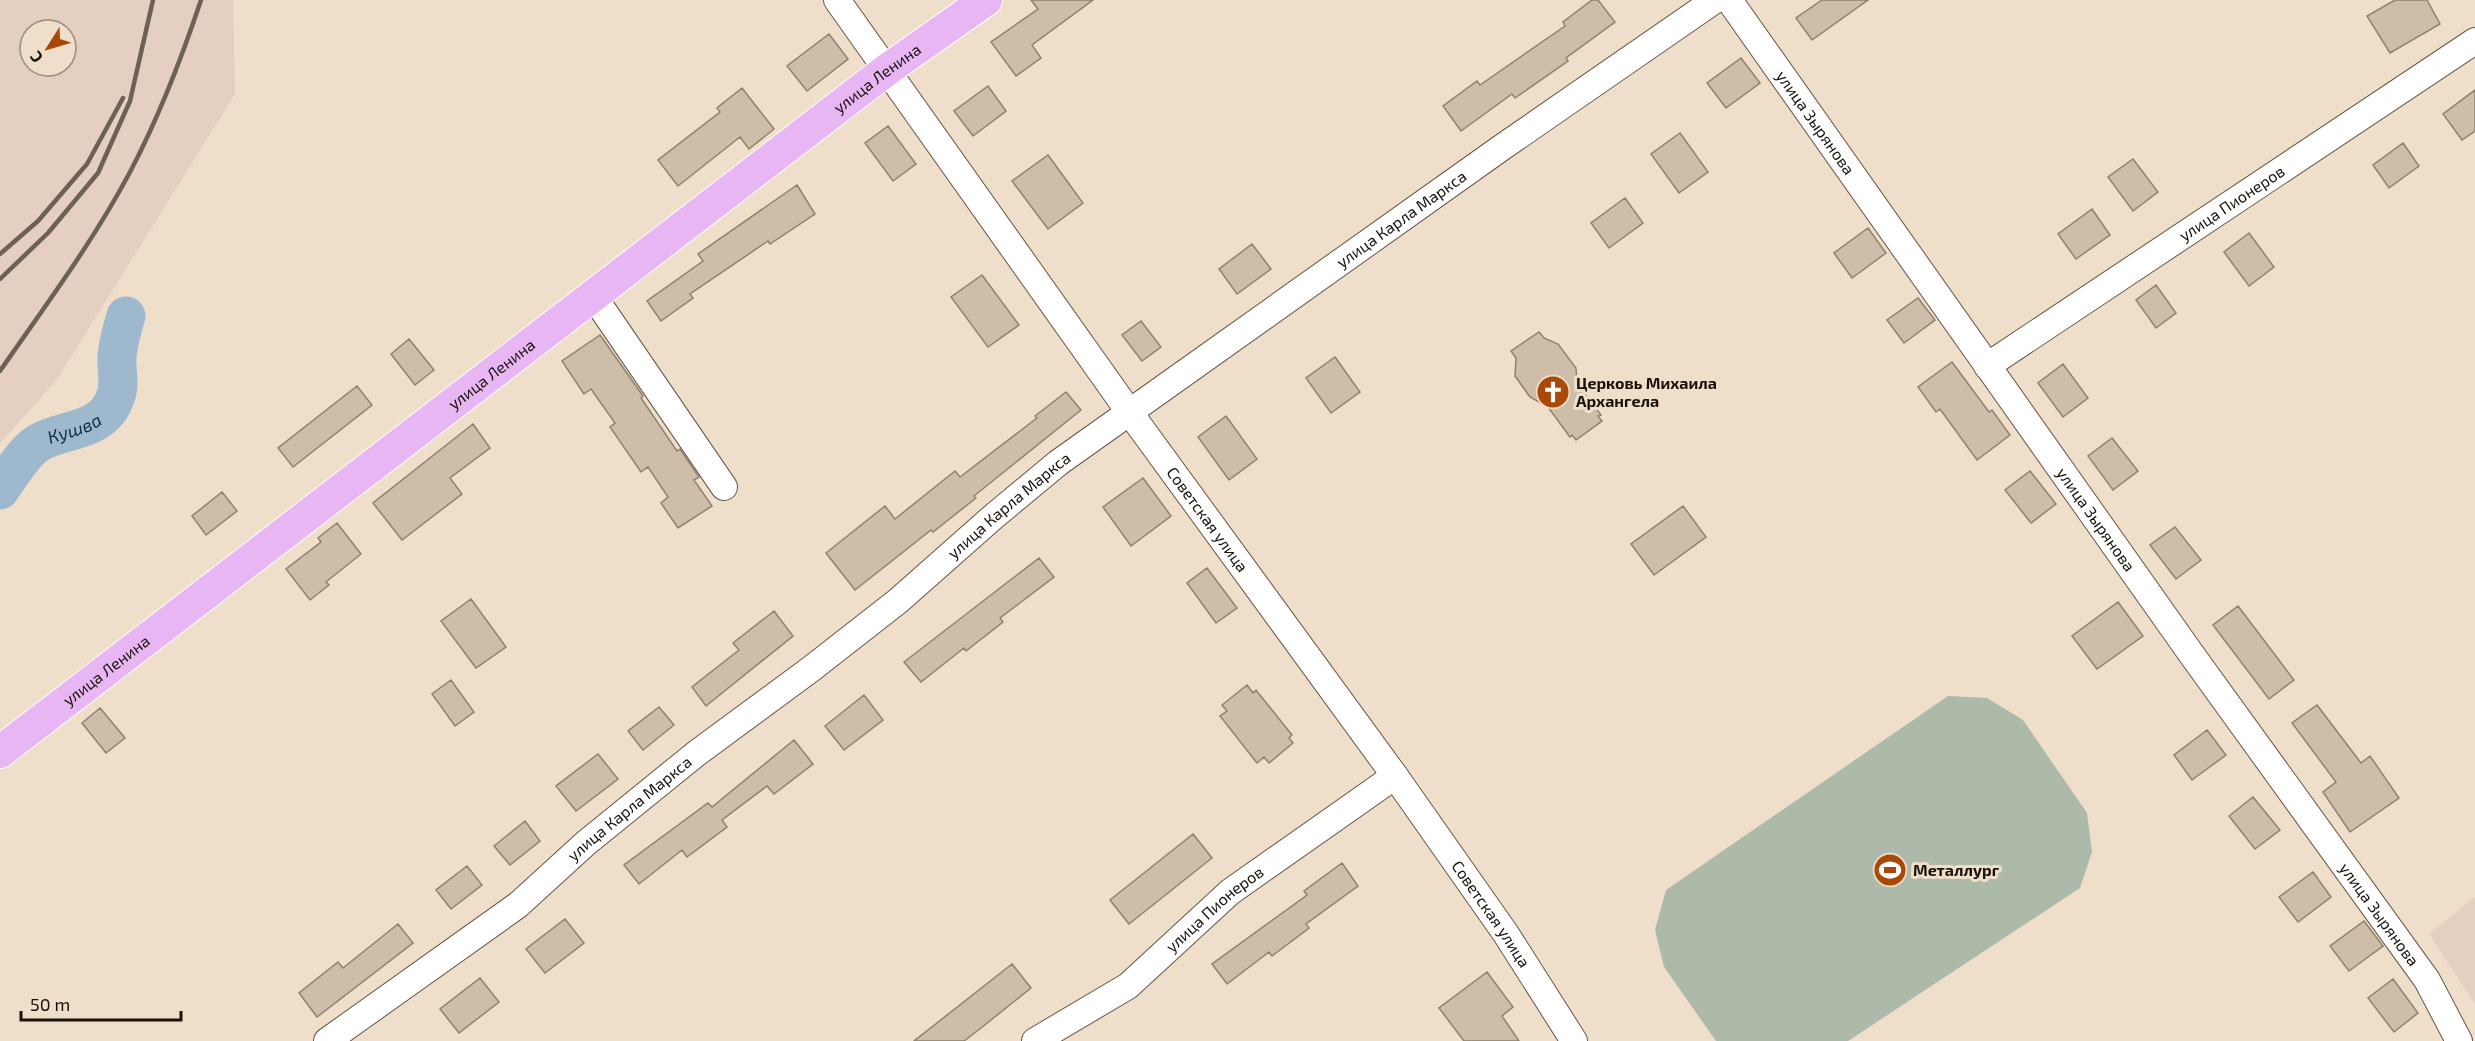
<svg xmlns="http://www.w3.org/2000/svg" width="2475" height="1041" font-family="'Exo 2',sans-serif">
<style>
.industrial{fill:#e4cfc1;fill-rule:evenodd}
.green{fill:#adbaaa}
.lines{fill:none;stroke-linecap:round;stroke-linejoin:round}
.river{stroke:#9eb9ce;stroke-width:39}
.building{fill:#cdbda9;stroke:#90816e;stroke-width:1.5}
.minor-casing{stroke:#655745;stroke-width:28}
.major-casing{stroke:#fff;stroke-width:34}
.minor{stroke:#fff;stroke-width:26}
.major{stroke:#e9b6f4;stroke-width:32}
.rail{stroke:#6c6155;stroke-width:4.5}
.labels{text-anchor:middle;stroke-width:6;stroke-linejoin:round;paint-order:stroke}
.street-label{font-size:16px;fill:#18120b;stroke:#efdeca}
.poi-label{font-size:16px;font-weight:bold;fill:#18120b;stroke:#efdeca;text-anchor:start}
.water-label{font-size:18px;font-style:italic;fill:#0c2f46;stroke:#efdeca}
</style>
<rect width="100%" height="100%" fill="#efdeca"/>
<path class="industrial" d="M 0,0 L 233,0 L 235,94 L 56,381 L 0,443 ZM 30,30 L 66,30 L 66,66 L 30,66 Z
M 2475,897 L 2475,1004 L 2429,934 Z"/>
<path class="green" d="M 1948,696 L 1987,698 L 2023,720 L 2087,813 L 2092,852 L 2080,888 L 1848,1041 L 1716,1041 L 1664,967 L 1655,930 L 1666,890 Z"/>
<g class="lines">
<path class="river" id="s1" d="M 0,490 C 10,475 23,453 38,443 C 65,428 103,432 115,398 C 121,384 116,371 117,357 C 118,343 122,329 126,316"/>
</g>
<path class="building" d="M 1031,0 L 1093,0 L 1032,45 L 1041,58 L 1016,76 L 991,42 L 1038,9 Z
M 1592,0 L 1598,0 L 1615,22 L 1566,58 L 1568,61 L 1515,98 L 1512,94 L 1461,131 L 1443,106 L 1477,81 L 1480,85 L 1565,26 L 1563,22 Z
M 1822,0 L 1868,0 L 1812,40 L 1796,18 Z
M 2395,0 L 2427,0 L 2440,24 L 2390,53 L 2367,16 Z
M 829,34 L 848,59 L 807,91 L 787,66 Z
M 1741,58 L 1760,83 L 1726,108 L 1707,83 Z
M 988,86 L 1006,111 L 973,136 L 954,111 Z
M 742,88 L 774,129 L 749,149 L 740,137 L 678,186 L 658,160 L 720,112 L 717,108 Z
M 2475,90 L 2475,131 L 2462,140 L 2443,114 Z
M 888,126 L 916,164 L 893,181 L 865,143 Z
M 1680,133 L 1708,172 L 1679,193 L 1651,154 Z
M 2403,143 L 2419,166 L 2389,188 L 2373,165 Z
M 1048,155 L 1083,203 L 1048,229 L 1012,181 Z
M 2133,159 L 2158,192 L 2133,211 L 2108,177 Z
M 797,185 L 815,214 L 770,244 L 768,241 L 690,294 L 693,298 L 661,321 L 647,301 L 703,261 L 698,254 Z
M 1625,198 L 1643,223 L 1609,248 L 1591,223 Z
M 2092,209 L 2110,235 L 2076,259 L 2058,234 Z
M 1868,228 L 1886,253 L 1852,278 L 1834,253 Z
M 2249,233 L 2274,267 L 2249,286 L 2224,252 Z
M 1252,244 L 1271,269 L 1237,294 L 1219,269 Z
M 982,275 L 1019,325 L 988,347 L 951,297 Z
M 2156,285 L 2176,313 L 2156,328 L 2136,300 Z
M 1918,298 L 1935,320 L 1904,343 L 1887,320 Z
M 1141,321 L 1161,347 L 1142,361 L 1122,335 Z
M 1539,332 L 1544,338 L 1558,344 L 1576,368 L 1577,384 L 1601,415 L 1598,416 L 1602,421 L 1576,440 L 1572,435 L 1570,437 L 1548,407 L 1530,397 L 1515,376 L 1516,358 L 1511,351 Z
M 600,335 L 643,396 L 641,398 L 677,451 L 680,449 L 699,477 L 694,480 L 712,506 L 678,528 L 661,503 L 668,497 L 648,467 L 641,472 L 610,427 L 615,423 L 591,389 L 584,394 L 562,361 Z
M 409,339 L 434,370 L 415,385 L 391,354 Z
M 1335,357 L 1360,392 L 1331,413 L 1306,378 Z
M 1952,362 L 1989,412 L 1992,410 L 2010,435 L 1977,460 L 1940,409 L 1936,412 L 1918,387 Z
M 2063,364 L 2088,398 L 2063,417 L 2038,383 Z
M 357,386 L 372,405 L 293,467 L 278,448 Z
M 1066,392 L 1081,410 L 974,496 L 976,498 L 933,532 L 931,530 L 855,590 L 826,553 L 885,506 L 895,519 L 955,471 L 960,477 L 1037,418 L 1035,416 Z
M 1226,416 L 1257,459 L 1229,480 L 1198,437 Z
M 473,424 L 490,448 L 450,478 L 462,494 L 402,540 L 373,503 Z
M 2112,438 L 2138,471 L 2113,490 L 2088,456 Z
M 2030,471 L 2056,504 L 2031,523 L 2005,490 Z
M 1143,478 L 1171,516 L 1131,546 L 1103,507 Z
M 222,492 L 237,511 L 206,535 L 192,516 Z
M 1683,506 L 1706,537 L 1654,575 L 1631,544 Z
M 337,523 L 361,554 L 326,582 L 329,585 L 310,600 L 286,569 L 321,542 L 318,538 Z
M 2175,527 L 2201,560 L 2176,579 L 2150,545 Z
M 1039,558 L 1054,577 L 1000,618 L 1003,622 L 966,651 L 964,648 L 921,682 L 904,662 Z
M 1207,568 L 1237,608 L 1216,623 L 1187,583 Z
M 471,599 L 506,647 L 476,668 L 441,621 Z
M 2118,602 L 2143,636 L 2097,669 L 2072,636 Z
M 2238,606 L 2294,680 L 2269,699 L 2213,625 Z
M 774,611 L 793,636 L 706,706 L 692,687 L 739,650 L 733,643 Z
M 451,680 L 474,712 L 455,726 L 432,694 Z
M 1247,685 L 1253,693 L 1256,690 L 1292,735 L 1289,738 L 1293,743 L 1269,763 L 1264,757 L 1257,763 L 1220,716 L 1227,711 L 1222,705 Z
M 864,695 L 883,720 L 844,750 L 825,726 Z
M 2317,705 L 2361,763 L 2370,756 L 2399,798 L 2350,832 L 2323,792 L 2336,782 L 2292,723 Z
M 659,707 L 674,725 L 643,750 L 628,731 Z
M 100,708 L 125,738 L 106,753 L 82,723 Z
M 2207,730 L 2226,755 L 2192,780 L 2174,755 Z
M 794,740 L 813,764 L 774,794 L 767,786 L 722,820 L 727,827 L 687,857 L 682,850 L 639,884 L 624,865 L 708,803 L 712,807 Z
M 598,754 L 618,779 L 576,811 L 556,786 Z
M 2253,797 L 2280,830 L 2255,849 L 2229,816 Z
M 525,821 L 540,841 L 510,865 L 494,846 Z
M 1193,834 L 1212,858 L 1129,924 L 1110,900 Z
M 1342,863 L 1358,886 L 1306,924 L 1309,928 L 1272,956 L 1269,952 L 1227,984 L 1212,964 L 1307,895 L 1304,891 Z
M 467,866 L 482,885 L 451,909 L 436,890 Z
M 2313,872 L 2331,897 L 2298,922 L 2279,897 Z
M 565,919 L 584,943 L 545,973 L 526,949 Z
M 2364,921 L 2383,946 L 2349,971 L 2330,946 Z
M 398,924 L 413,943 L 317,1017 L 299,993 L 338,962 L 343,968 Z
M 1012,964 L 1031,988 L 981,1028 L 964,1041 L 914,1041 Z
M 1487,972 L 1513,1007 L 1502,1016 L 1519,1041 L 1464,1041 L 1439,1008 Z
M 480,978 L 499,1002 L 459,1033 L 440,1009 Z
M 2393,979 L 2418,1013 L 2394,1032 L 2368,998 Z"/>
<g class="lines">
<g class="minor-casing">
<g id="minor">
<path id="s2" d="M 837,0 L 1130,413 L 1395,776 L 1506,934 L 1574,1041"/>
<path id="s3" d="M 1729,0 L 2192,655 L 2427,980 L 2459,1041"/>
<path d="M 594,297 L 724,487"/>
<path id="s4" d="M 1987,366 L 2475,41"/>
<path id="s5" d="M 327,1041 L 518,905 L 586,843 L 697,753 L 811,669 L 898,601 L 993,517 L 1058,463 L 1501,148 L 1715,0"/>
<path id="s6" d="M 1035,1041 L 1128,986 L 1230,892 L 1395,776"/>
</g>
</g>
<g class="major-casing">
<g id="major">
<path id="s7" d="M 0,752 L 888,69 L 986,0"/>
</g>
</g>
<use href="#minor" class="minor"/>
<use href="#major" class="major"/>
<path class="rail" d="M 0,254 L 38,221 L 87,164 L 123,98
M 0,279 L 48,233 L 98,173 L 130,101 L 153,0
M 0,371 C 45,306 93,242 130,172 C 159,117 181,60 201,0"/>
</g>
<defs>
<g id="church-disc" transform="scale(1.725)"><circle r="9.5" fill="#aa4807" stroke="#efdeca"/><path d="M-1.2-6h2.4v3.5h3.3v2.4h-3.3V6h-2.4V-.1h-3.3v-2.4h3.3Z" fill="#fff"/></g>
<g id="stadium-disc" transform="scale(1.725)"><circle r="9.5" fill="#aa4807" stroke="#efdeca"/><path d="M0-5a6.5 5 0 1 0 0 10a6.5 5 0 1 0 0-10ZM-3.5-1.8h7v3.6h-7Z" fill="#fff"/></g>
</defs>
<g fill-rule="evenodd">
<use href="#church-disc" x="1553" y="392"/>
<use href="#stadium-disc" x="1890" y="870"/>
</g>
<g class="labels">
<g class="street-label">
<text dy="6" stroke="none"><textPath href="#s7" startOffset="1106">улица Ленина</textPath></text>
<text dy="6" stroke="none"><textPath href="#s3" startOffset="150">улица Зырянова</textPath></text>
<text dy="6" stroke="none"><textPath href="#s4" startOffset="294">улица Пионеров</textPath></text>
<text dy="6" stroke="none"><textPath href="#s5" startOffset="1354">улица Карла Маркса</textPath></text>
<text dy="6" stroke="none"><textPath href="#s7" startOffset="620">улица Ленина</textPath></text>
<text dy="6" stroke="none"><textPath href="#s5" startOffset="868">улица Карла Маркса</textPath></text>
<text dy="6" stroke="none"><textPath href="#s2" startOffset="638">Советская улица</textPath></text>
<text dy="6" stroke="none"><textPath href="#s3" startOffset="636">улица Зырянова</textPath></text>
<text dy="6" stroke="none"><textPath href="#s7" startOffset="134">улица Ленина</textPath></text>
<text dy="6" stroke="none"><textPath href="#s5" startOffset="382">улица Карла Маркса</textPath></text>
<text dy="6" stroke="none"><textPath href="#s6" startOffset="224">улица Пионеров</textPath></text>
<text dy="6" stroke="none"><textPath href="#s2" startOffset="1124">Советская улица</textPath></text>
<text dy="6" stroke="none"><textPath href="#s3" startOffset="1122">улица Зырянова</textPath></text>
</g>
<g class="poi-label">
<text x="1576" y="389">Церковь Михаила<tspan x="1576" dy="18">Архангела</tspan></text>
<text x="1913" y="876">Металлург</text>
</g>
<g class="water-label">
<text dy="6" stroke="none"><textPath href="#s1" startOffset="100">Кушва</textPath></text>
</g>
</g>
<g transform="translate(48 48) rotate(233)"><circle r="28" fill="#efdeca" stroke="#998c7e" stroke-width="1.5"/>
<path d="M0-4.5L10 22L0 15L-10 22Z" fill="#aa4807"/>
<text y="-9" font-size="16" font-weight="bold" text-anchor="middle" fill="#18120b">С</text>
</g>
<path d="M21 1011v9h160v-9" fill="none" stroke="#18120b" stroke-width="3"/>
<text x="30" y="1011" font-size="18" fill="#18120b" stroke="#efdeca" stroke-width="4.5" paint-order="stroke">50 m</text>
</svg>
